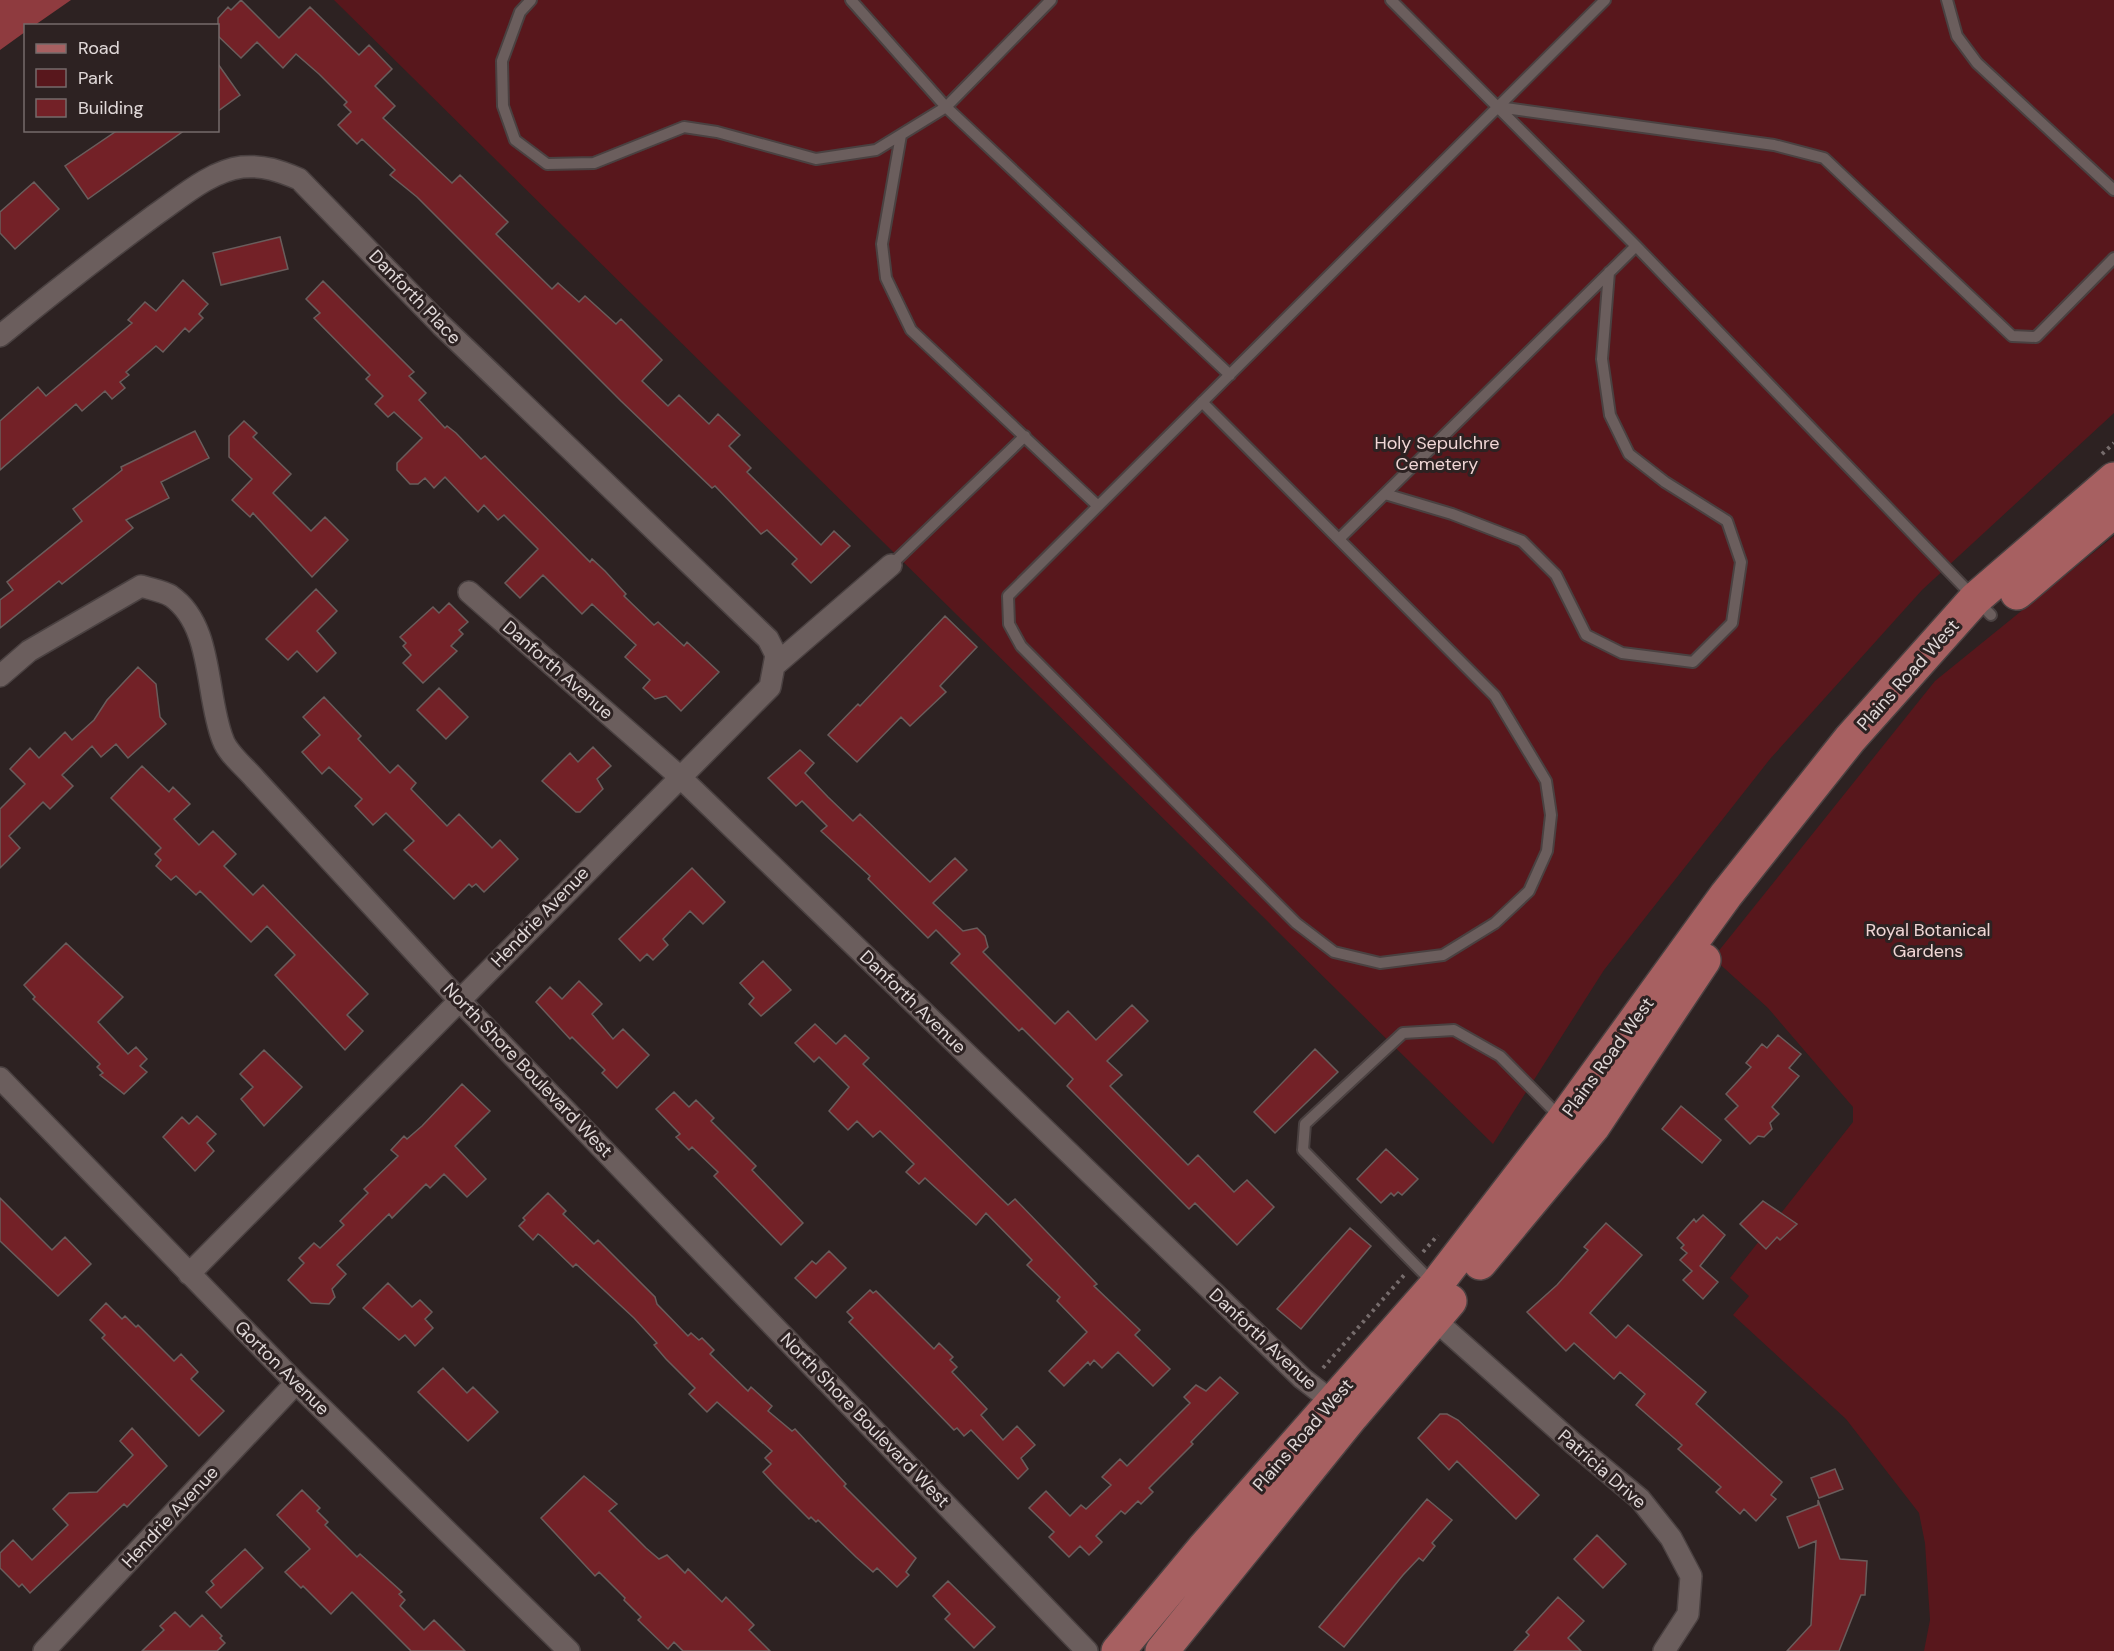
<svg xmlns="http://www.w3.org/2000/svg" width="2114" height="1651" font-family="'DM Sans',sans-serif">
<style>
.green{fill:#58171c}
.water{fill:#8f3b3f}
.building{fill:#732127;stroke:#6a5d5c;stroke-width:1.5}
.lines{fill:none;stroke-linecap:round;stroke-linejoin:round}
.lane-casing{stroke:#4a4141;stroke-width:14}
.street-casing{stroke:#4a4141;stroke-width:24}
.primary-casing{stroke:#4a4141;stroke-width:36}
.path{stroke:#766c6c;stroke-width:4;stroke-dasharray:3 4.5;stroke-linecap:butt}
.lane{stroke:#6b5e5d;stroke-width:10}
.street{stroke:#6b5e5d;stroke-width:21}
.primary{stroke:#a76061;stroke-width:33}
.labels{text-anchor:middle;stroke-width:6;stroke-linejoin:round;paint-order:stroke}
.street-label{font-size:18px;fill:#e1d9d9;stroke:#2d2222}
.park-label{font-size:18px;fill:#f0d6d5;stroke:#2d2222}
</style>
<rect width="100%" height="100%" fill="#2d2222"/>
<path class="green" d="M 334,0 L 2114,0 L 2114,413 L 1922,590 L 1770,759 L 1604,970 L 1493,1144 Z
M 2114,536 L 2114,1651 L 1924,1651 L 1930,1620 L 1925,1543 L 1919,1513 L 1846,1419 L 1733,1315 L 1749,1296 L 1730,1278 L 1853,1122 L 1853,1107 L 1768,1008 L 1713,958 L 1935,681 Z"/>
<path class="water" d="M 0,0 L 71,0 L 35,25 L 26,26 L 25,32 L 0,50 Z"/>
<path class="building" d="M 241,0 L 279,38 L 310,7 L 359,55 L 369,45 L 392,69 L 375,86 L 395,106 L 383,118 L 452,183 L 460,175 L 508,222 L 496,234 L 552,289 L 558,283 L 579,302 L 585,296 L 616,324 L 621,319 L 662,360 L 642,381 L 668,406 L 679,395 L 709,424 L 718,414 L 740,435 L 729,446 L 751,468 L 747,472 L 821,545 L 834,531 L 850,546 L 811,583 L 792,564 L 797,559 L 767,530 L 761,534 L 715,486 L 712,488 L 621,401 L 417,197 L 390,175 L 395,170 L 362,139 L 357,144 L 338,125 L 351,112 L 344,105 L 347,102 L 319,74 L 296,54 L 283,68 L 257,42 L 241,58 L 218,36 L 218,18 L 228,7 L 231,10 Z
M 218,64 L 240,95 L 218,111 Z
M 118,130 L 185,130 L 88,199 L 65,166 Z
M 34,182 L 59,209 L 15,249 L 0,233 L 0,212 Z
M 280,237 L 288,269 L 221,285 L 213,253 Z
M 183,280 L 208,304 L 199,314 L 203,318 L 189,332 L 185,328 L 163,352 L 156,346 L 126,372 L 129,375 L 120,382 L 125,388 L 112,399 L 105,391 L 82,411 L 76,404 L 0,470 L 0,421 L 38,387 L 46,396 L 132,323 L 128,320 L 145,302 L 156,311 Z
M 323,281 L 414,372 L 409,376 L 426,393 L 419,400 L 445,428 L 447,426 L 456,433 L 481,459 L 485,456 L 590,562 L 592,559 L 605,571 L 626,594 L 624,596 L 654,625 L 658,622 L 684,646 L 687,642 L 719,672 L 681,711 L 666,696 L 655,699 L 643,688 L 650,680 L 625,657 L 636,645 L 592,604 L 582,614 L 543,575 L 520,598 L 505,583 L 538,549 L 504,515 L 498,520 L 484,505 L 478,512 L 445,477 L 434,488 L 425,478 L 418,484 L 410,484 L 397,470 L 397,463 L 422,438 L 394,412 L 388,417 L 375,404 L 383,396 L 366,379 L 370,375 L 314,318 L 320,313 L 306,299 Z
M 244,421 L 257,433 L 253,437 L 291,474 L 273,493 L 311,531 L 325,517 L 348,540 L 312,577 L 253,513 L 250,517 L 232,500 L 252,479 L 229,457 L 229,436 Z
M 195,431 L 209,458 L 161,482 L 169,498 L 126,520 L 133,528 L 62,584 L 59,581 L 0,628 L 0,600 L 13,590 L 7,582 L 82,521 L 73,509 L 122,470 L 121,467 Z
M 316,589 L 337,611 L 317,631 L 336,653 L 317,672 L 297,651 L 288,660 L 266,639 Z
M 449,603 L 468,622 L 459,630 L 463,634 L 451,646 L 457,651 L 423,683 L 403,663 L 411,655 L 403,646 L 406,643 L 400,637 L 433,607 L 439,613 Z
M 945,616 L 977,647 L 940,686 L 946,692 L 910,726 L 901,717 L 857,762 L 828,735 L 858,704 L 860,706 Z
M 138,667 L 156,684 L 160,717 L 166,724 L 128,758 L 116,744 L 101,757 L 92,746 L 62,775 L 73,786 L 50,809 L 43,802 L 9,836 L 20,848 L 0,868 L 0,809 L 25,784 L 10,769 L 30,748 L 39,758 L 65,732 L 72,740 L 94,720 L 107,700 Z
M 439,688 L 468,717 L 446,739 L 417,710 Z
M 324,697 L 361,736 L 358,739 L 390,773 L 398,765 L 416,783 L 411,789 L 447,826 L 459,814 L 492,848 L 500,840 L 518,859 L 484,892 L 476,884 L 472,887 L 469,884 L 454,899 L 404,850 L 414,841 L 386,813 L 373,825 L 355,806 L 362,799 L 329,767 L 322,774 L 302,752 L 320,735 L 303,717 Z
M 593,747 L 611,766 L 597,779 L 603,789 L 580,812 L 576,812 L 542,781 L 570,753 L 578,762 Z
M 800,750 L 814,763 L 805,773 L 828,797 L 853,821 L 860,814 L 930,882 L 955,858 L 967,870 L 933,903 L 963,931 L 977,928 L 985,936 L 988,947 L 983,952 L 1055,1024 L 1068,1011 L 1096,1040 L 1132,1005 L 1148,1021 L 1107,1061 L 1122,1075 L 1110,1086 L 1188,1165 L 1198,1155 L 1234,1192 L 1247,1180 L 1274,1207 L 1237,1245 L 1195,1203 L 1189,1209 L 1067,1086 L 1073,1079 L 1022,1028 L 1019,1031 L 951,963 L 960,954 L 936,930 L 928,938 L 868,879 L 870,876 L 821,831 L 827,826 L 802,801 L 796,806 L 768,778 Z
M 142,766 L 169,792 L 173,787 L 190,804 L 174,819 L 199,845 L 213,831 L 236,854 L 224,866 L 253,895 L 263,885 L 368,994 L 347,1015 L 363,1031 L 345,1050 L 275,975 L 295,955 L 267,926 L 251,942 L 200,891 L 196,895 L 176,876 L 171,880 L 156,866 L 161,860 L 155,854 L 161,848 L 111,798 Z
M 692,868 L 725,902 L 703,924 L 690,911 L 663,939 L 668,945 L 653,960 L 647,954 L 640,961 L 619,939 Z
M 66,943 L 123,997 L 98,1022 L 128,1054 L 136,1047 L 147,1059 L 140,1066 L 147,1072 L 124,1094 L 100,1075 L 103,1073 L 97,1067 L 100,1064 L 33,999 L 35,997 L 24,985 Z
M 763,961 L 791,990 L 761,1016 L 749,1004 L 754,998 L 740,983 Z
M 579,981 L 602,1004 L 592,1014 L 613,1039 L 623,1029 L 649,1055 L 617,1088 L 602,1073 L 605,1070 L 572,1037 L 570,1039 L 536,1002 L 550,987 L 562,999 Z
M 815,1024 L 836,1044 L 845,1035 L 869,1058 L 863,1064 L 1008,1205 L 1015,1199 L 1097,1284 L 1094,1286 L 1140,1330 L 1135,1335 L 1170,1369 L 1153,1386 L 1118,1352 L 1102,1368 L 1094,1360 L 1090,1365 L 1088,1362 L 1064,1386 L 1049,1371 L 1087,1332 L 1057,1301 L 1060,1297 L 1027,1265 L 1032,1260 L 986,1213 L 976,1225 L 925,1178 L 919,1184 L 906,1172 L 914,1164 L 880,1131 L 873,1137 L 857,1121 L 848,1130 L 829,1111 L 849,1087 L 819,1057 L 814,1062 L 795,1043 Z
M 1778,1035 L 1801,1054 L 1789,1068 L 1799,1076 L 1772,1107 L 1779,1114 L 1770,1123 L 1772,1129 L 1764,1137 L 1758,1136 L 1750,1144 L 1725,1119 L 1738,1106 L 1726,1094 L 1751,1067 L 1746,1063 L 1762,1044 L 1767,1048 Z
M 1315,1049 L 1338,1072 L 1275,1133 L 1254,1112 Z
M 264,1050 L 302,1087 L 264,1126 L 241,1099 L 253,1087 L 240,1074 Z
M 462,1084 L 490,1111 L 455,1146 L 486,1179 L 467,1197 L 444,1174 L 430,1188 L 426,1184 L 392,1218 L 389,1214 L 337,1265 L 346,1274 L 332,1289 L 335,1297 L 329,1304 L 311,1303 L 288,1280 L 304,1263 L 299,1258 L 314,1243 L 320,1248 L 344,1225 L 340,1221 L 368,1193 L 364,1189 L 398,1156 L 391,1150 L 404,1136 L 407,1139 L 422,1126 Z
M 674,1092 L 689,1107 L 696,1100 L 714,1118 L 711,1121 L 756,1166 L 752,1170 L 803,1223 L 781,1245 L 714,1176 L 718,1172 L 692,1147 L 689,1150 L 676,1137 L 680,1134 L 656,1109 Z
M 1681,1106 L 1721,1140 L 1702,1163 L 1662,1129 Z
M 197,1116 L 216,1134 L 207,1143 L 214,1151 L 195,1171 L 163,1137 L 182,1117 L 189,1124 Z
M 1386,1149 L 1418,1179 L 1402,1195 L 1398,1192 L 1394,1196 L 1391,1193 L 1381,1203 L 1357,1179 Z
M 548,1193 L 566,1211 L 563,1214 L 594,1244 L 598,1240 L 655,1297 L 657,1304 L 688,1336 L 691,1333 L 699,1340 L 702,1338 L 714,1350 L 710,1354 L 748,1391 L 751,1387 L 772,1406 L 768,1411 L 792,1431 L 795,1429 L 846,1484 L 844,1486 L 916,1558 L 906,1572 L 909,1575 L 897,1587 L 877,1568 L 873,1572 L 856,1557 L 818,1520 L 816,1522 L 811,1517 L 809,1519 L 774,1484 L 763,1472 L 771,1464 L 765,1458 L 772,1451 L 717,1402 L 707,1412 L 689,1394 L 695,1388 L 666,1359 L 654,1345 L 657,1343 L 634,1318 L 576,1264 L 573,1267 L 541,1236 L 538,1234 L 533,1240 L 519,1226 L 525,1220 L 523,1218 Z
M 0,1198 L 52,1250 L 65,1237 L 91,1264 L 58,1296 L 0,1241 Z
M 1763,1201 L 1797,1224 L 1780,1240 L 1777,1237 L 1766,1249 L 1740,1224 Z
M 1703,1215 L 1725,1235 L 1700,1266 L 1718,1282 L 1703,1299 L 1683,1280 L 1692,1271 L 1680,1260 L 1687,1253 L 1681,1248 L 1684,1245 L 1677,1238 L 1694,1219 L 1696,1222 Z
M 1606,1223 L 1642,1255 L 1590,1313 L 1616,1338 L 1628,1325 L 1706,1392 L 1696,1404 L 1782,1482 L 1771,1495 L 1776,1499 L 1756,1521 L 1744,1509 L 1740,1514 L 1716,1492 L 1721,1487 L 1678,1449 L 1682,1445 L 1636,1405 L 1645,1394 L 1620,1372 L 1614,1379 L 1574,1343 L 1566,1351 L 1527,1312 L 1557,1285 L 1588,1250 L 1584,1247 Z
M 1350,1228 L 1371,1246 L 1301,1329 L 1277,1309 Z
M 829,1251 L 846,1268 L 816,1298 L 795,1278 L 812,1261 L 816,1264 Z
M 388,1283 L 412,1307 L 420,1300 L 432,1312 L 425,1319 L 433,1328 L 415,1346 L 405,1335 L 399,1340 L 363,1308 Z
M 870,1290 L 873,1293 L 876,1291 L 934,1349 L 939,1343 L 953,1357 L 950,1360 L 957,1367 L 952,1372 L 987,1409 L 981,1415 L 1003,1440 L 1017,1426 L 1035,1445 L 1021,1458 L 1028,1469 L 1018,1479 L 971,1430 L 964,1436 L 957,1428 L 954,1430 L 849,1322 L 853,1318 L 847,1312 Z
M 106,1303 L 122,1319 L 125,1316 L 136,1327 L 138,1325 L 174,1361 L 181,1354 L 198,1372 L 191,1379 L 224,1411 L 199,1436 L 102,1338 L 105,1335 L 90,1320 Z
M 443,1368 L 467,1393 L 473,1387 L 498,1412 L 468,1441 L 418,1392 Z
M 1220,1377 L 1238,1393 L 1191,1442 L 1193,1444 L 1149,1488 L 1153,1492 L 1141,1504 L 1138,1501 L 1125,1514 L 1121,1511 L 1096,1536 L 1102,1542 L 1089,1555 L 1080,1546 L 1069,1557 L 1049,1537 L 1054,1532 L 1029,1508 L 1046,1491 L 1070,1516 L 1081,1505 L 1086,1509 L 1111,1485 L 1102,1477 L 1120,1459 L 1127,1466 L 1190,1403 L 1184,1397 L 1196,1385 L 1206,1391 Z
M 1440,1414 L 1447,1414 L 1458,1420 L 1539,1495 L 1516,1519 L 1457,1461 L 1449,1470 L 1418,1438 Z
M 132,1428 L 167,1466 L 127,1507 L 124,1504 L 30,1593 L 22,1584 L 19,1587 L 0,1568 L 0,1553 L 13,1540 L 32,1560 L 68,1525 L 53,1509 L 69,1493 L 97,1492 L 133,1455 L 120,1441 Z
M 1835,1469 L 1843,1489 L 1819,1498 L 1811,1478 Z
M 584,1476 L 617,1504 L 609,1511 L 646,1548 L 659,1559 L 667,1555 L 685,1573 L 688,1569 L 722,1602 L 726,1597 L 754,1625 L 749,1630 L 770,1651 L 683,1651 L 674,1642 L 668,1649 L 638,1620 L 641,1617 L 624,1600 L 625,1598 L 599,1572 L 595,1576 L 541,1518 Z
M 302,1490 L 320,1508 L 317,1511 L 328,1522 L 325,1525 L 357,1557 L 360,1554 L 402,1592 L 399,1594 L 405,1600 L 400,1606 L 424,1630 L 434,1620 L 465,1651 L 411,1651 L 352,1592 L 331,1614 L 303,1586 L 301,1588 L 285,1572 L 310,1549 L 277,1515 Z
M 1427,1499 L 1452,1520 L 1432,1543 L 1435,1546 L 1423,1561 L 1419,1558 L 1403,1575 L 1344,1647 L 1319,1627 Z
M 1818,1500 L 1840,1559 L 1867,1561 L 1865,1595 L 1861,1595 L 1839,1651 L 1787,1651 L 1811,1625 L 1816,1541 L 1799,1548 L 1787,1517 L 1818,1505 Z
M 1597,1535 L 1626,1564 L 1603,1588 L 1574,1559 Z
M 245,1549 L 263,1568 L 221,1608 L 206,1592 L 214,1585 L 211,1581 Z
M 948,1581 L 995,1627 L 974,1648 L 945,1619 L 950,1614 L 933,1596 Z
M 1558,1597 L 1584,1621 L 1568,1638 L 1581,1651 L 1514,1651 L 1529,1635 L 1526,1632 Z
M 175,1612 L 190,1627 L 202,1615 L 222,1636 L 220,1638 L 225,1643 L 217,1651 L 142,1651 L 164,1630 L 160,1626 Z"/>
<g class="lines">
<g class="lane-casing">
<path id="lane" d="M 531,0 L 520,12 L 502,61 L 503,106 L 515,140 L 547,164 L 594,163 L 684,127 L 717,132 L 816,159 L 876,150 L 946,107 L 1051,0
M 851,0 L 946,107 L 1230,375
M 1391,0 L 1636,246 L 1991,615
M 1947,0 L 1957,36 L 1977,63 L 2114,190
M 1498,107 L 1774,145 L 1824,158 L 2012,336 L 2036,337 L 2114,258
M 901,135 L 882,244 L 886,278 L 911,330 L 1098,506
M 1202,402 L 1495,696 L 1546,781 L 1551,815 L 1547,851 L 1529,891 L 1495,923 L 1443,955 L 1380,963 L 1334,952 L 1296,923 L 1021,646 L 1009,624 L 1008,596 L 1605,0
M 1385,494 L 1452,514 L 1522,541 L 1556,575 L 1586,635 L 1622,653 L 1693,662 L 1732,623 L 1741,562 L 1727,521 L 1665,482 L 1629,454 L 1610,415 L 1602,359 L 1609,272
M 1339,539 L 1636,246
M 891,565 L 1025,436
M 1433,1283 L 1303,1150 L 1305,1124 L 1403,1033 L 1454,1030 L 1500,1056 L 1561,1118"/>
</g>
<g class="street-casing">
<path id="street" d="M 0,336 C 51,294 102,254 155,215 C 180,198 210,171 242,167 C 264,165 280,171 299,179 L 441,325 L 768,639 L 776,655 L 770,687 L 189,1274
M 469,592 L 679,776 L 1302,1378 L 1342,1409
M 774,666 L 891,565
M 0,676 L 29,651 L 141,586 C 150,589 163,591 171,596 C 214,626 205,695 223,740 C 228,754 245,767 255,779 L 459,1000 L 1087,1651
M 0,1078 L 296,1383 L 569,1651
M 1435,1320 L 1574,1444 L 1640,1499 L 1671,1538 L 1691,1576 L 1688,1614 L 1664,1651
M 44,1651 L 296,1383"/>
</g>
<g class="primary-casing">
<path id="primary" d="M 2017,593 L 2114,511
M 1480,1263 L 1593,1127 L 1704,960
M 1118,1651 L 1203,1549 L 1436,1285 L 1563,1120 L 1726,895 L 1850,739 L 1975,599 L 2114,479
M 1162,1651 L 1352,1416 L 1450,1301"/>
</g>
<path class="path" d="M 2102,454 L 2114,443
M 1423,1252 L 1438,1235
M 1323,1368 L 1405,1274"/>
<use href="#lane" class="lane"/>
<use href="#street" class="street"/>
<use href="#primary" class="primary"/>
</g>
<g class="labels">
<g class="street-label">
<text transform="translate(415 297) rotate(46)" y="6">Danforth Place</text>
<text transform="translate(558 670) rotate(41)" y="6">Danforth Avenue</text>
<text transform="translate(1908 675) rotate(-48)" y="6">Plains Road West</text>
<text transform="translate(540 917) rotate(-46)" y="6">Hendrie Avenue</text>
<text transform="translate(913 1002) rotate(44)" y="6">Danforth Avenue</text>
<text transform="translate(1608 1057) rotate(-54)" y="6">Plains Road West</text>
<text transform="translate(528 1070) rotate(46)" y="6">North Shore Boulevard West</text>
<text transform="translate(1263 1339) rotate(43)" y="6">Danforth Avenue</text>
<text transform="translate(282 1368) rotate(45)" y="6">Gorton Avenue</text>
<text transform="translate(865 1420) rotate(46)" y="6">North Shore Boulevard West</text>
<text transform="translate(1303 1435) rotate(-49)" y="6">Plains Road West</text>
<text transform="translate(1602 1469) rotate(41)" y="6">Patricia Drive</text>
<text transform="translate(170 1517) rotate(-47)" y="6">Hendrie Avenue</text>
</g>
<g class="park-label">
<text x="1437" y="449">Holy Sepulchre<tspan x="1437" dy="21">Cemetery</tspan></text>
<text x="1928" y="936">Royal Botanical<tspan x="1928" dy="21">Gardens</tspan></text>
</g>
</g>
<rect x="24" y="24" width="195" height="108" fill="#2d2222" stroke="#756b6b" stroke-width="1.5"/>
<rect x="36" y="44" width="30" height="9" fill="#a76061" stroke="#756b6b" stroke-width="1.5"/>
<text x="78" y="54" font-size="18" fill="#e1d9d9">Road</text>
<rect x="36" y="69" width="30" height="18" fill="#58171c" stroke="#756b6b" stroke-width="1.5"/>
<text x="78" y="84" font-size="18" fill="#e1d9d9">Park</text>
<rect x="36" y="99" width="30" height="18" fill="#732127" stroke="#756b6b" stroke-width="1.5"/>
<text x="78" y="114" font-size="18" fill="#e1d9d9">Building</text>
</svg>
